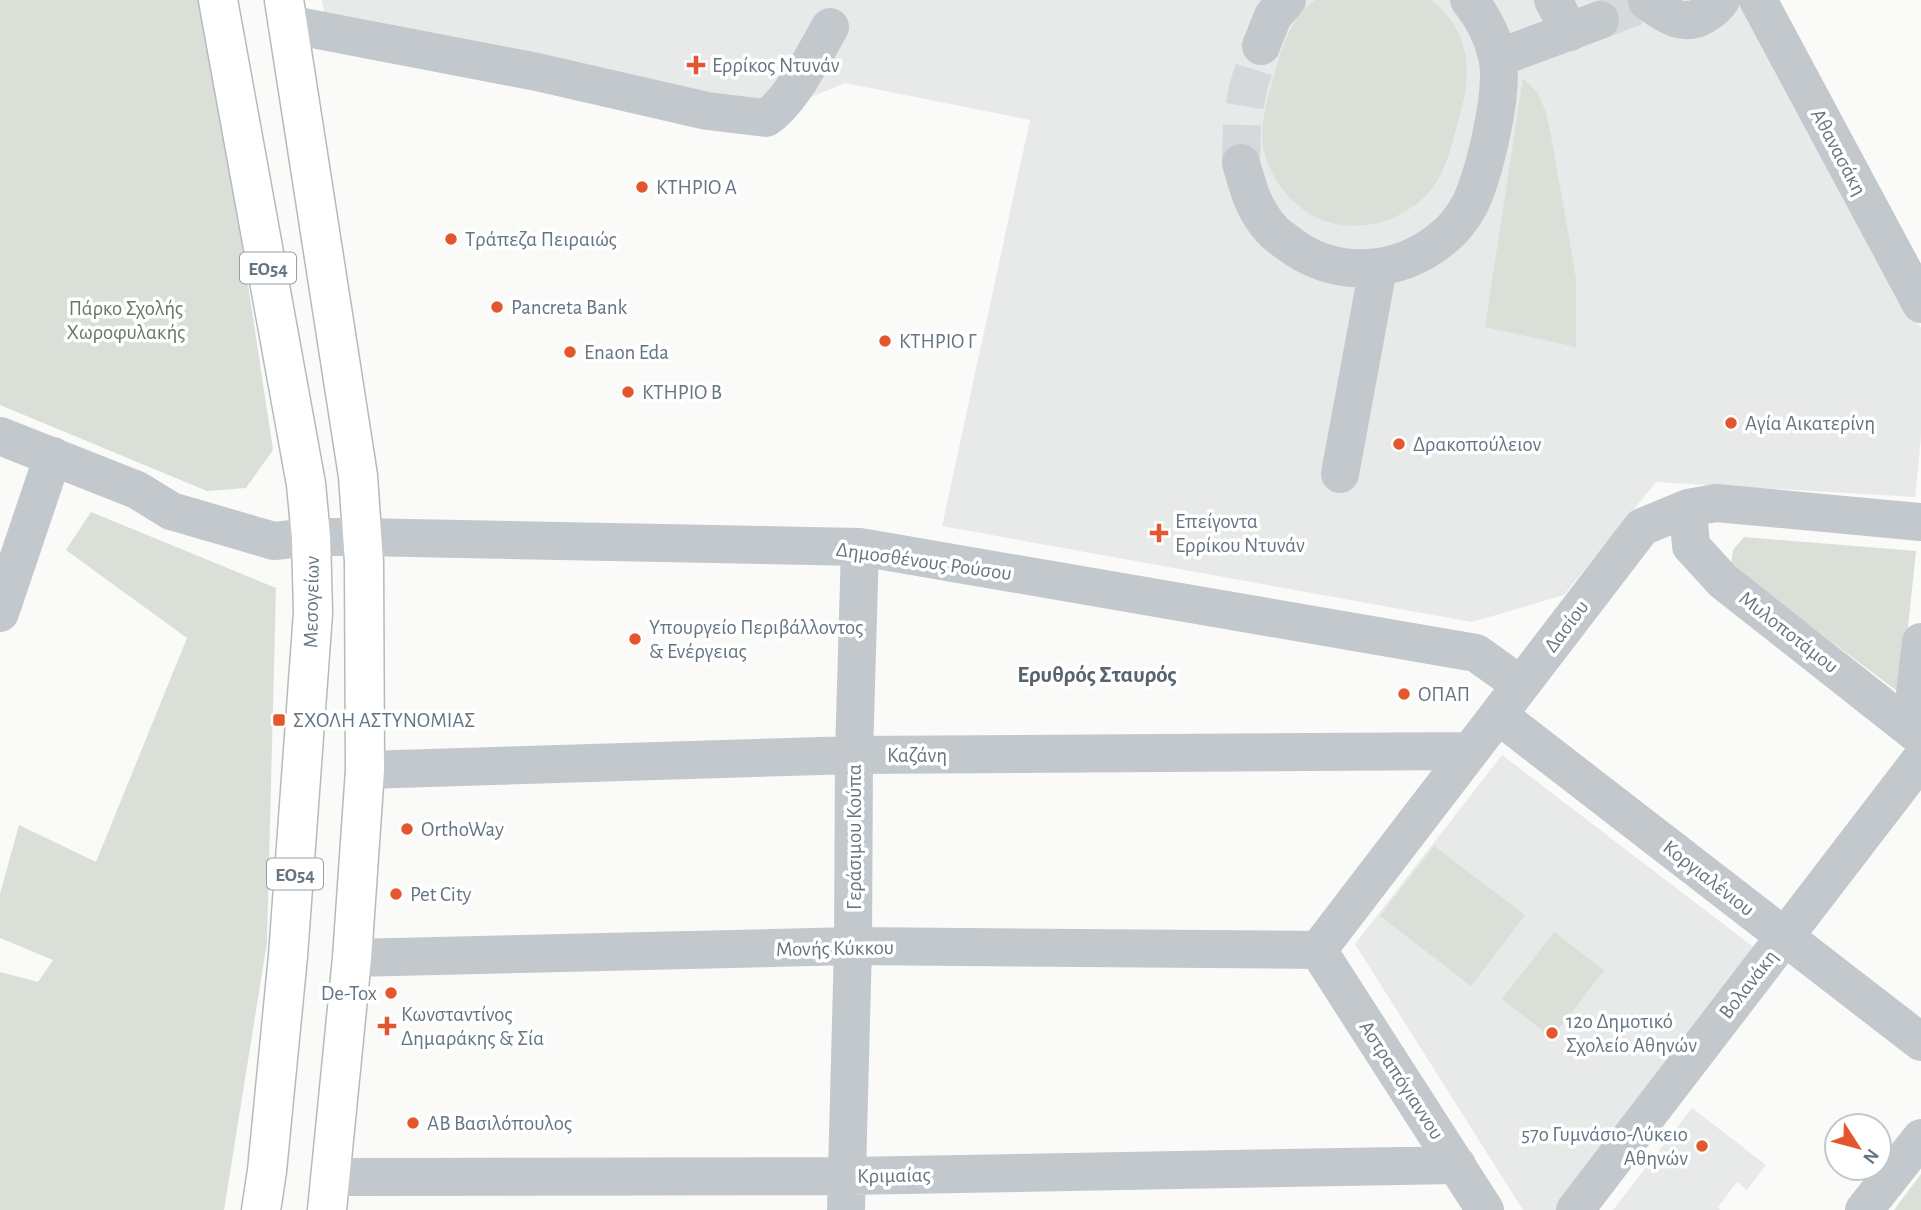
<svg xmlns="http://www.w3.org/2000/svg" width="1921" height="1210" font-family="'Alegreya Sans',sans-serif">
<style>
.built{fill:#e8e9e9}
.green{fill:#dadfd7}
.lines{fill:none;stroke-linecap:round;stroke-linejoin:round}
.minor-tunnel{stroke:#d5d9db;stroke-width:38;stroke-dasharray:38 19;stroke-linecap:butt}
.major-casing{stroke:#b5babe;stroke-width:41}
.minor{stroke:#c3c8cc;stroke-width:38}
.major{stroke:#fff;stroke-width:38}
.poi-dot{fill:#e4572e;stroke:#fff;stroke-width:2.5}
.labels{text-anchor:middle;stroke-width:7;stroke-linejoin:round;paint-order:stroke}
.shield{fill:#fff;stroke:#939fa8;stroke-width:2}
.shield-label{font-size:19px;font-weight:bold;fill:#657683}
.poi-label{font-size:21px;fill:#657683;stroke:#fff;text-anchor:start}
.street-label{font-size:21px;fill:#657683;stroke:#fff}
.park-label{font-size:21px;fill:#687a64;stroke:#fff}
.neighbourhood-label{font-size:23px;font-weight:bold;fill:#57646e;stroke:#fff}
</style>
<rect width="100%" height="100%" fill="#fafaf8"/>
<path class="built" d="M 322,0 L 1740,0 L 1921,328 L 1921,437 L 1915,497 L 1656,482 L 1564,595 L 1472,622 L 942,526 L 1030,120 L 845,83 L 782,109 L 330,45 Z
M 1502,755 L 1756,949 L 1556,1210 L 1523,1210 L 1355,944 Z
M 1692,1108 L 1766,1165 L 1747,1190 L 1737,1182 L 1718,1207 L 1720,1210 L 1613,1210 Z"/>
<path class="green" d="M 0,0 L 205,0 L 273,450 L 246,488 L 207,491 L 0,405 Z
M 1315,0 L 1431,0 C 1468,28 1473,68 1461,110 C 1455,132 1449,162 1437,181 C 1415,217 1365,235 1325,221 C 1295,210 1271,181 1264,151 C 1258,125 1268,98 1275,73 C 1283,44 1290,19 1315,0 Z
M 1523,78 L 1537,92 L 1546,112 L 1552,141 L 1576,278 L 1576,347 L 1485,327 Z
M 91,512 L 276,588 L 267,942 L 224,1210 L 0,1210 L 0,972 L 38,982 L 53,960 L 0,938 L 0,894 L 19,825 L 96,862 L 187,638 L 66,550 Z
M 1744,537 L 1916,551 L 1901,694 L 1731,566 L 1733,550 Z
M 1434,846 L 1525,915 L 1471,986 L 1380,916 Z
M 1554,932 L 1604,970 L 1552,1038 L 1502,999 Z
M 1921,1174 L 1921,1210 L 1894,1210 Z"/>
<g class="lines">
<path class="minor-tunnel" d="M 1600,20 L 1636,6
M 1241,163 L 1242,122 L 1248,88 L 1261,46"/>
<g class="major-casing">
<path id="major" d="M 218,0 L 306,484 L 311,537 L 313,613 L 288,956 L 267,1171 L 261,1210
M 284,0 L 358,476 L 364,562 L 365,770 L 352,958 L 327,1210"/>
</g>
<path class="minor" d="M 1553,0 L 1570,32
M 1758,0 L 1921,304
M 1647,1 C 1665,14 1683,28 1704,15 C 1712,11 1716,7 1721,0
M 287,24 L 537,72 L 707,111 L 766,118 C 791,102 815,53 830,27
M 1261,46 L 1273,16 L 1287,0
M 1498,58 L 1600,20
M 1241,163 C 1248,188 1253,209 1272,230 C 1276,235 1283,239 1288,243 C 1335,280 1401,275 1445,236 C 1454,229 1466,213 1471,202 C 1485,171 1505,89 1497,56 C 1492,34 1483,17 1469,0
M 0,436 L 137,490 L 171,511 L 274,541 L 311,537 L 362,537 L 860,547 L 1476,653 L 1521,685
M 1340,474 L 1378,268
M 1688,508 L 1691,546 L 1723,581 L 1921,737
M 0,613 L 53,456
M 1498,715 L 1921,1042
M 1911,729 L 1921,642
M 365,770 L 854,755 L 1470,751
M 1318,950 L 1642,527 L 1688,508 L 1716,503 L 1921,522
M 1318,950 L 1485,1210
M 352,958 L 853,946 L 1318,950
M 331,1177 L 847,1176 L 1457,1165
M 846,1210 L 853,946 L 854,755 L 860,547
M 1575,1210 L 1921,759
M 1864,1210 L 1921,1138"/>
<use href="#major" class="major"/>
</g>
<g class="poi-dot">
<path d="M692.5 54.5h7v7h7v7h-7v7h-7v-7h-7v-7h7z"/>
<circle cx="642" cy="187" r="7"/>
<circle cx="451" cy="239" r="7"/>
<circle cx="497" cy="307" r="7"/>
<circle cx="885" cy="341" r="7"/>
<circle cx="570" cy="352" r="7"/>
<circle cx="628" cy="392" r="7"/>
<circle cx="1731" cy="423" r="7"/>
<circle cx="1399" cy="444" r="7"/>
<path d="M1155.5 522.5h7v7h7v7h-7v7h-7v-7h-7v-7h7z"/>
<circle cx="635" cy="639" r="7"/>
<circle cx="1404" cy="694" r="7"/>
<rect x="272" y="713" width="14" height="14" rx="3.5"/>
<circle cx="407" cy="829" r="7"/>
<circle cx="396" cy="894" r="7"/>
<circle cx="391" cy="993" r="7"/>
<path d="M383.5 1015.5h7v7h7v7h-7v7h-7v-7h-7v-7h7z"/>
<circle cx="1552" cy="1033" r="7"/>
<circle cx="413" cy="1123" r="7"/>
<circle cx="1702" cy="1146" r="7"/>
</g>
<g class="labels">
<g class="shield">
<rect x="240" y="252.5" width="56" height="31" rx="5"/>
<rect x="267" y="858.5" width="56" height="31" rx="5"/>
</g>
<g class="shield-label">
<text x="268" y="275">ΕΟ54</text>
<text x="295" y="881">ΕΟ54</text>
</g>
<g class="poi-label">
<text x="712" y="72">Ερρίκος Ντυνάν</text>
<text x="656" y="194">ΚΤΗΡΙΟ Α</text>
<text x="465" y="246">Τράπεζα Πειραιώς</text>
<text x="511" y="314">Pancreta Bank</text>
<text x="899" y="348">ΚΤΗΡΙΟ Γ</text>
<text x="584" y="359">Enaon Eda</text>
<text x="642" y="399">ΚΤΗΡΙΟ Β</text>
<text x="1745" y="430">Αγία Αικατερίνη</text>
<text x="1413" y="451">Δρακοπούλειον</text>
<text x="1175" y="528">Επείγοντα<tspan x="1175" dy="24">Ερρίκου Ντυνάν</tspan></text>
<text x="649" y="634">Υπουργείο Περιβάλλοντος<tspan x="649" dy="24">&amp; Ενέργειας</tspan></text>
<text x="1418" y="701">ΟΠΑΠ</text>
<text x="293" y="727">ΣΧΟΛΗ ΑΣΤΥΝΟΜΙΑΣ</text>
<text x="421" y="836">OrthoWay</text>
<text x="410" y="901">Pet City</text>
<text x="377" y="1000" text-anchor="end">De-Tox</text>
<text x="401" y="1021">Κωνσταντίνος<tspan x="401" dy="24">Δημαράκης &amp; Σία</tspan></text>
<text x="1566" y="1028">12ο Δημοτικό<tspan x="1566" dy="24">Σχολείο Αθηνών</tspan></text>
<text x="427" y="1130">ΑΒ Βασιλόπουλος</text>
<text x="1688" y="1141" text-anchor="end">57ο Γυμνάσιο-Λύκειο<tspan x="1688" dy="24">Αθηνών</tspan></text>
</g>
<g class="street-label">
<text transform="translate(1839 152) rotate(62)" y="7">Αθανασάκη</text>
<text transform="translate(924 561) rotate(8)" y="7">Δημοσθένους Ρούσου</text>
<text transform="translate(311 602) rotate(-89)" y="7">Μεσογείων</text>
<text transform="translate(1566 626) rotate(-53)" y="7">Δασίου</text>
<text transform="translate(1789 632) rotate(38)" y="7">Μυλοποτάμου</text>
<text x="917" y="762">Καζάνη</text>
<text transform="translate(854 837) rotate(-90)" y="7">Γεράσιμου Κούπα</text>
<text transform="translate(1709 878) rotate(38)" y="7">Κοργιαλένιου</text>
<text transform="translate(835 948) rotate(-1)" y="7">Μονής Κύκκου</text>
<text transform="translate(1748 984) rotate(-52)" y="7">Βολανάκη</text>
<text transform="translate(1402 1080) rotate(57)" y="7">Αστραπόγιαννου</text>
<text transform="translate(894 1175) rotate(-1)" y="7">Κριμαίας</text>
</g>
<g class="park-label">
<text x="126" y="315">Πάρκο Σχολής<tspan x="126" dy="24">Χωροφυλακής</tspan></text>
</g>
<g class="neighbourhood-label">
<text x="1097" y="682">Ερυθρός Σταυρός</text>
</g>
</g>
<g transform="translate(1858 1147) rotate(126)"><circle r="33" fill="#ffffff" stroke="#c1c8cd" stroke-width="2"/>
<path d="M0-5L12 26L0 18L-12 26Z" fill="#e4572e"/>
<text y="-10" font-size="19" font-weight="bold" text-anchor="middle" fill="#657683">N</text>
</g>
</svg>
